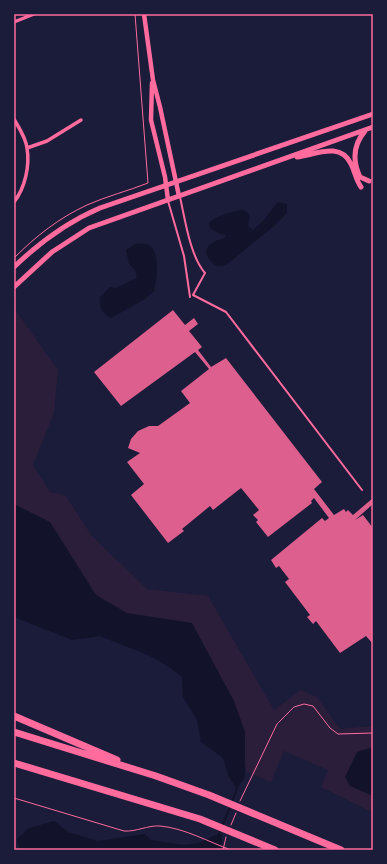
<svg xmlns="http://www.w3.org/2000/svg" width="387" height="864" font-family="'PT Sans Narrow',sans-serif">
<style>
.green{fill:#2a1e3b}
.water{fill:#12122b}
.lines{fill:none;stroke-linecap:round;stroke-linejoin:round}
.stream{stroke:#12122b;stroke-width:2}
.building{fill:#dd5f8e}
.path{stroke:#ff6b9d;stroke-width:1}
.service{stroke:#ff6b9d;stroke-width:2}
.minor{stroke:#ff6b9d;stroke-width:3.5}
.tertiary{stroke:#ff6b9d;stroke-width:4.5}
.secondary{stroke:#ff6b9d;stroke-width:5}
.motorway{stroke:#ff6b9d;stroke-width:7}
.neatline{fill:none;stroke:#ff6b9d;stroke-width:1.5}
</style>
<rect width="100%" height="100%" fill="#1b1b3a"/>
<path class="green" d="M 14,308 L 58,370 L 54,413 L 33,465 L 50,492 L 65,495 L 92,536 L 147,589 L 208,596 L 274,710 L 301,690 L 317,697 L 340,729 L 373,726 L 373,813 L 321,787 L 328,770 L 284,751 L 271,782 L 247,772 L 232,716 L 16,523 L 14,516 Z"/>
<path class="water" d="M 278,202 L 287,204 L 287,213 L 273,227 L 226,265 L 218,266 C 209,263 201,250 211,244 C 215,240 221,240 226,237 L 225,235 L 220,234 L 210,228 L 209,223 C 217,215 232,211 244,210 L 250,215 L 248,226 L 253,230 L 263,221 Z
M 135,244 C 140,244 145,243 150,246 C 160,252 157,281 154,291 L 145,299 L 111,318 C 102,314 99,307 100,297 L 110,287 L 116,288 L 137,278 L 135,270 L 129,264 L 126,250 Z
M 14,504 L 50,522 L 96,595 L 127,613 L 192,623 L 234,701 L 245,732 L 245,777 L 237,789 L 229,777 L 223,758 L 201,742 L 197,720 L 183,697 L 182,677 L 169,667 L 150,656 L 100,636 L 72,640 L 14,617 Z
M 373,747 L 373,796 L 350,786 L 345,777 L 357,752 Z
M 54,821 L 68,832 L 98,841 L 145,834 L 151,840 L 184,845 L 199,843 L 215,835 L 222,834 L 221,850 L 20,850 L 17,839 L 29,828 Z"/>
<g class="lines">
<path class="stream" d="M 218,837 L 237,789"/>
</g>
<path class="building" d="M 173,310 L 185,325 L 194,318 L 198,324 L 189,331 L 202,347 L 198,350 L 211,367 L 226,358 L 322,482 L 314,489 L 334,515 L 344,509 L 346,512 L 348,510 L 353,515 L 373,498 L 373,504 L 355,520 L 363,515 L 373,528 L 373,644 L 366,636 L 340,653 L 316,621 L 313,624 L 307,617 L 310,615 L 285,582 L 289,579 L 279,566 L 276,568 L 271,560 L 322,518 L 325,521 L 329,518 L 314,498 L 311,501 L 312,503 L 268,537 L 256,522 L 258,520 L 253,515 L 259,510 L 241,488 L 213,510 L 210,506 L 182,529 L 184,531 L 168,543 L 131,495 L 144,484 L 127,462 L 140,453 L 128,448 L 131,439 L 138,431 L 149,426 L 158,426 L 190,403 L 181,391 L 209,369 L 195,352 L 121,406 L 94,372 Z"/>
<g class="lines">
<path class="path" d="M 14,258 C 36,236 59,218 87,205 C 107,196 128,191 148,183 L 135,14
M 14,798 L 124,831 C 136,832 148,825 160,826 C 184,828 209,842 231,850
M 240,801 L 277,724 L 294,707 L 304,704 L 313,706 L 330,728 L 338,734 L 373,733
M 231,825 L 236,813
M 223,850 L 226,837"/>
<path class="service" d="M 180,197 C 185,219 190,256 205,273 L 193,295 L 226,312 L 362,490
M 168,201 L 184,256 L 190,297"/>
<path class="minor" d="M 14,22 L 34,14
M 14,119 C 19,128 26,138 27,148 C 30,166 25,188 14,202
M 27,148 L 47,141 L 81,120"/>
<path class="tertiary" d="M 144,14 L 153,80 L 160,107 L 179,196
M 152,83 L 151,120 L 165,177 L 168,200"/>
<path class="secondary" d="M 365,131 C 353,145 352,160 360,177 L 369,181
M 297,157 C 315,155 340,141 351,164 C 355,172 356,180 361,187
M 14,267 C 40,242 67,222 100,208 L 373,114
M 14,287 L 52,252 L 89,228 L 373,127"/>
<path class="motorway" d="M 14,716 L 117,760
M 14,732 L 156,776 L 209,795 L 341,850
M 14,763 L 200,819 L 275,850"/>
</g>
<rect width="387" height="864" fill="none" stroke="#1b1b3a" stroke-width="30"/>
<rect x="15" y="15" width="357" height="834" class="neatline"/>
</svg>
